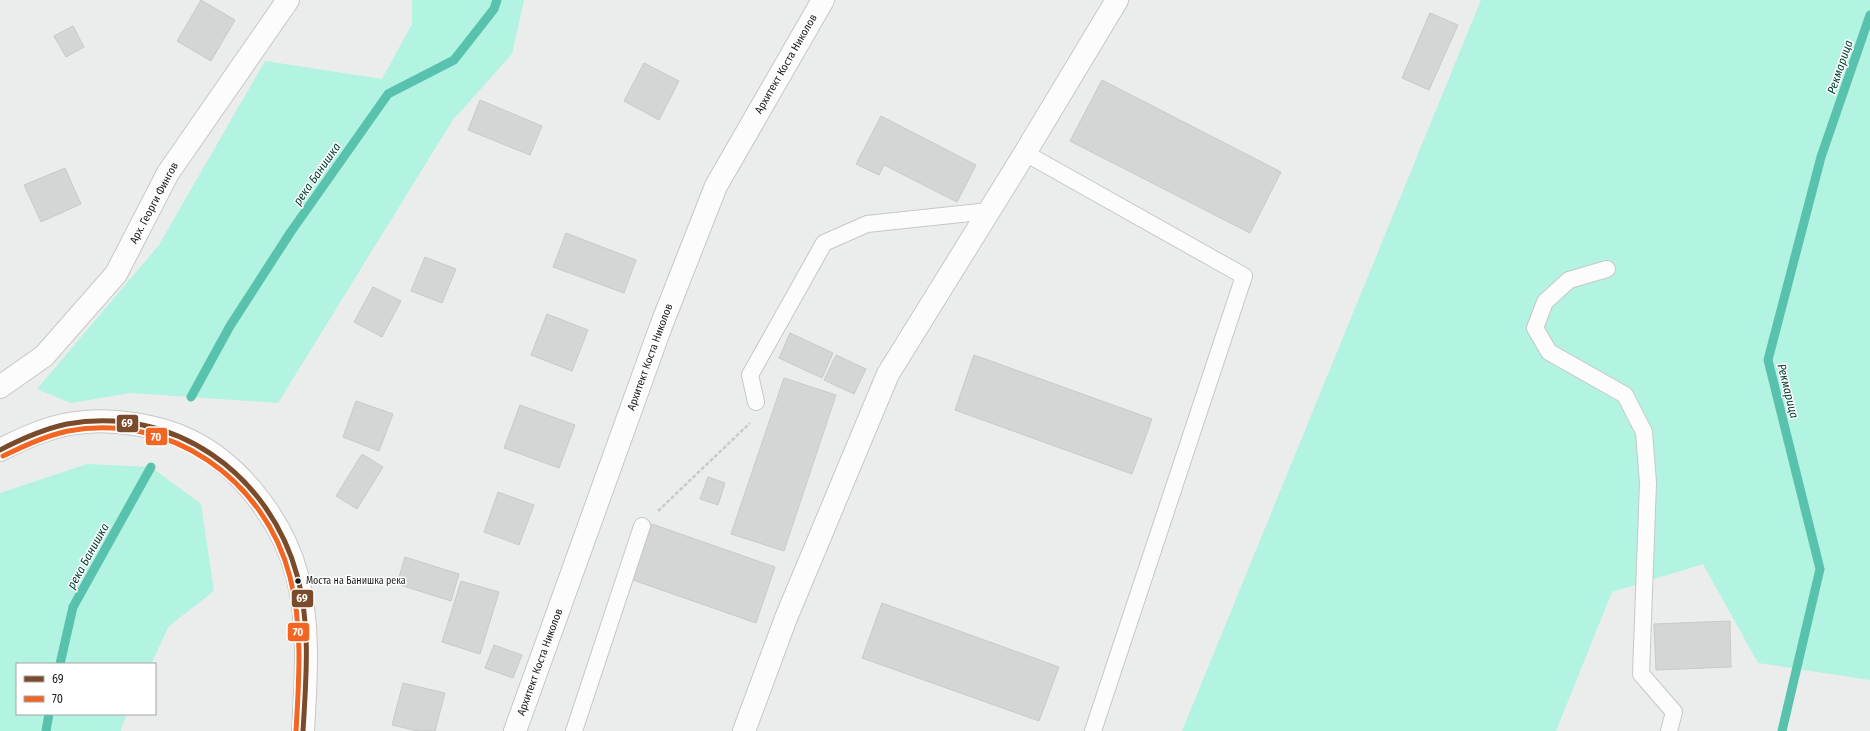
<svg xmlns="http://www.w3.org/2000/svg" width="1870" height="731" font-family="'Fira Sans Condensed',sans-serif">
<style>
.green{fill:#b2f3e1}
.lines{fill:none;stroke-linecap:round;stroke-linejoin:round}
.stream{stroke:#58c2ac;stroke-width:9}
.building{fill:#d4d6d5;stroke:#c8cac9}
.service-casing{stroke:#c6c8c7;stroke-width:18}
.minor-casing{stroke:#c6c8c7;stroke-width:24}
.tertiary-casing{stroke:#c6c8c7;stroke-width:24}
.path{stroke:#c9caca;stroke-width:2.5;stroke-dasharray:4 2;stroke-linecap:butt}
.service{stroke:#fcfcfc;stroke-width:16}
.minor{stroke:#fcfcfc;stroke-width:22}
.tertiary{stroke:#fcfcfc;stroke-width:22}
.bus-1-casing{stroke:#fff;stroke-width:8}
.bus-2-casing{stroke:#fff;stroke-width:8}
.bus-1{stroke:#7a4b2a;stroke-width:5}
.bus-2{stroke:#f26522;stroke-width:5}
.bus-dot{fill:#1b1d1c;stroke:#fff;stroke-width:1.5}
.labels{text-anchor:middle;dominant-baseline:central;stroke-width:3;stroke-linejoin:round;paint-order:stroke}
.bus-label{font-size:10px;fill:#1b1d1c;stroke:#fff;text-anchor:start}
.street-label{font-size:11px;fill:#1b1d1c;stroke:#fff}
.water-label{font-size:12px;font-style:italic;fill:#054134;stroke:#fff}
.line-badge{stroke:#fff;stroke-width:1.5}
.badge-label{font-size:11px;text-anchor:middle;font-weight:bold;fill:#fff}
</style>
<rect width="100%" height="100%" fill="#eaedec"/>
<path class="green" d="M 412,0 L 524,0 L 512,54 L 452,121 L 278,403 L 131,393 L 71,403 L 37,389 L 159,245 L 265,61 L 382,79 L 412,24 Z
M 1481,0 L 1870,0 L 1870,680 L 1758,663 L 1703,564 L 1612,592 L 1556,731 L 1182,731 Z
M 87,464 L 151,467 L 201,504 L 214,591 L 169,626 L 151,664 L 17,664 L 17,714 L 127,714 L 122,726 L 121,731 L 0,731 L 0,493 Z"/>
<g class="lines">
<path class="stream" d="M 191,397 L 230,326 L 290,233 L 388,94 L 454,60 L 494,9 L 497,0
M 60,664 L 73,607 L 151,467
M 46,731 L 49,714
M 1782,731 L 1820,569 L 1768,360 L 1821,157 L 1870,15"/>
</g>
<path class="building" d="M 201,0 L 235,20 L 211,61 L 177,41 Z
M 1430,13 L 1458,25 L 1429,90 L 1402,78 Z
M 73,26 L 84,47 L 66,57 L 54,36 Z
M 644,63 L 679,81 L 659,120 L 624,101 Z
M 1102,80 L 1281,172 L 1250,233 L 1070,141 Z
M 480,100 L 542,126 L 530,155 L 468,130 Z
M 881,116 L 976,165 L 957,202 L 884,165 L 879,175 L 856,164 Z
M 65,168 L 81,204 L 41,222 L 24,185 Z
M 566,233 L 636,260 L 624,293 L 553,267 Z
M 425,257 L 456,269 L 442,303 L 411,291 Z
M 373,287 L 401,301 L 382,337 L 354,322 Z
M 547,314 L 588,330 L 572,371 L 531,355 Z
M 790,333 L 833,353 L 822,378 L 779,358 Z
M 836,355 L 866,369 L 854,394 L 824,380 Z
M 974,355 L 1152,419 L 1132,474 L 955,410 Z
M 784,378 L 836,395 L 784,551 L 731,534 Z
M 356,401 L 393,414 L 379,451 L 343,437 Z
M 520,405 L 575,425 L 559,468 L 504,448 Z
M 362,454 L 383,467 L 357,509 L 336,496 Z
M 708,477 L 725,483 L 718,505 L 700,499 Z
M 498,492 L 534,505 L 519,545 L 484,532 Z
M 652,524 L 775,567 L 756,623 L 633,580 Z
M 405,557 L 459,574 L 451,601 L 397,584 Z
M 461,581 L 499,592 L 480,654 L 442,642 Z
M 882,603 L 1059,667 L 1039,721 L 862,658 Z
M 1730,621 L 1731,667 L 1656,670 L 1654,624 Z
M 494,645 L 522,655 L 513,678 L 485,668 Z
M 403,683 L 445,693 L 435,731 L 418,731 L 392,725 Z"/>
<g class="lines">
<defs>
<path id="service" d="M 1025,153 L 1244,276 L 1093,731
M 1607,269 L 1569,280 L 1545,302 L 1535,328 L 1549,352 L 1625,395 L 1644,432 L 1648,483 L 1641,674 L 1674,712 L 1669,731
M 756,402 L 750,375 L 824,243 L 867,224 L 989,211
M 574,731 L 642,526"/>
<path id="minor" d="M 0,387 L 44,356 L 116,274 L 168,173 L 288,0
M 515,731 L 661,326 L 716,186 L 823,0
M 744,731 L 786,618 L 888,374 L 1025,153 L 1117,0"/>
<path id="tertiary" d="M 0,450 C 24,438 50,426 76,423 C 112,418 159,425 191,441 C 241,466 283,522 297,575 C 310,626 306,679 303,731"/>
</defs>
<use href="#service" class="service-casing"/>
<use href="#minor" class="minor-casing"/>
<use href="#tertiary" class="tertiary-casing"/>
<path class="path" d="M 658,511 L 750,423"/>
<use href="#service" class="service"/>
<use href="#minor" class="minor"/>
<use href="#tertiary" class="tertiary"/>
<defs>
<path id="bus-1" d="M 0,450 C 21,439 44,429 67,424 C 173,405 269,473 297,575 C 311,625 306,680 303,731"/>
<path id="bus-2" d="M 3,456 C 24,446 45,436 68,431 C 169,412 265,479 290,577 C 303,627 299,680 296,731"/>
</defs>
<use href="#bus-1" class="bus-1-casing"/>
<use href="#bus-2" class="bus-2-casing"/>
<use href="#bus-1" class="bus-1"/>
<use href="#bus-2" class="bus-2"/>
</g>
<circle class="bus-dot" cx="298" cy="581" r="3.5"/>
<g class="labels">
<g class="bus-label">
<text x="306" y="581">Моста на Банишка река</text>
</g>
<g class="street-label">
<text transform="translate(786 64) rotate(-60)">Архитект Коста Николов</text>
<text transform="translate(154 203) rotate(-62)">Арх. Георги Фингов</text>
<text transform="translate(650 357) rotate(-70)">Архитект Коста Николов</text>
<text transform="translate(540 662) rotate(-70)">Архитект Коста Николов</text>
</g>
<g class="water-label">
<text transform="translate(1840 67) rotate(-71)">Рекмарица</text>
<text transform="translate(317 174) rotate(-55)">река Банишка</text>
<text transform="translate(1788 391) rotate(76)">Рекмарица</text>
<text transform="translate(88 556) rotate(-61)">река Банишка</text>
</g>
</g>
<g class="line-badge">
<rect x="116" y="414" width="23" height="19" rx="4" fill="#7a4b2a"/>
<rect x="145" y="427" width="23" height="19" rx="4" fill="#f26522"/>
<rect x="291" y="589" width="23" height="19" rx="4" fill="#7a4b2a"/>
<rect x="287" y="622" width="23" height="20" rx="4" fill="#f26522"/>
</g>
<g class="badge-label">
<text x="127" y="427">69</text>
<text x="156" y="441">70</text>
<text x="302" y="602">69</text>
<text x="298" y="636">70</text>
</g>
<rect x="16" y="663" width="140" height="52" fill="#ffffff" stroke="#a4a5a4"/>
<rect x="24" y="676" width="20" height="6" fill="#7a4b2a" stroke="#a4a5a4"/>
<text x="52" y="683" font-size="12" fill="#1b1d1c">69</text>
<rect x="24" y="696" width="20" height="6" fill="#f26522" stroke="#a4a5a4"/>
<text x="52" y="703" font-size="12" fill="#1b1d1c">70</text>
</svg>
